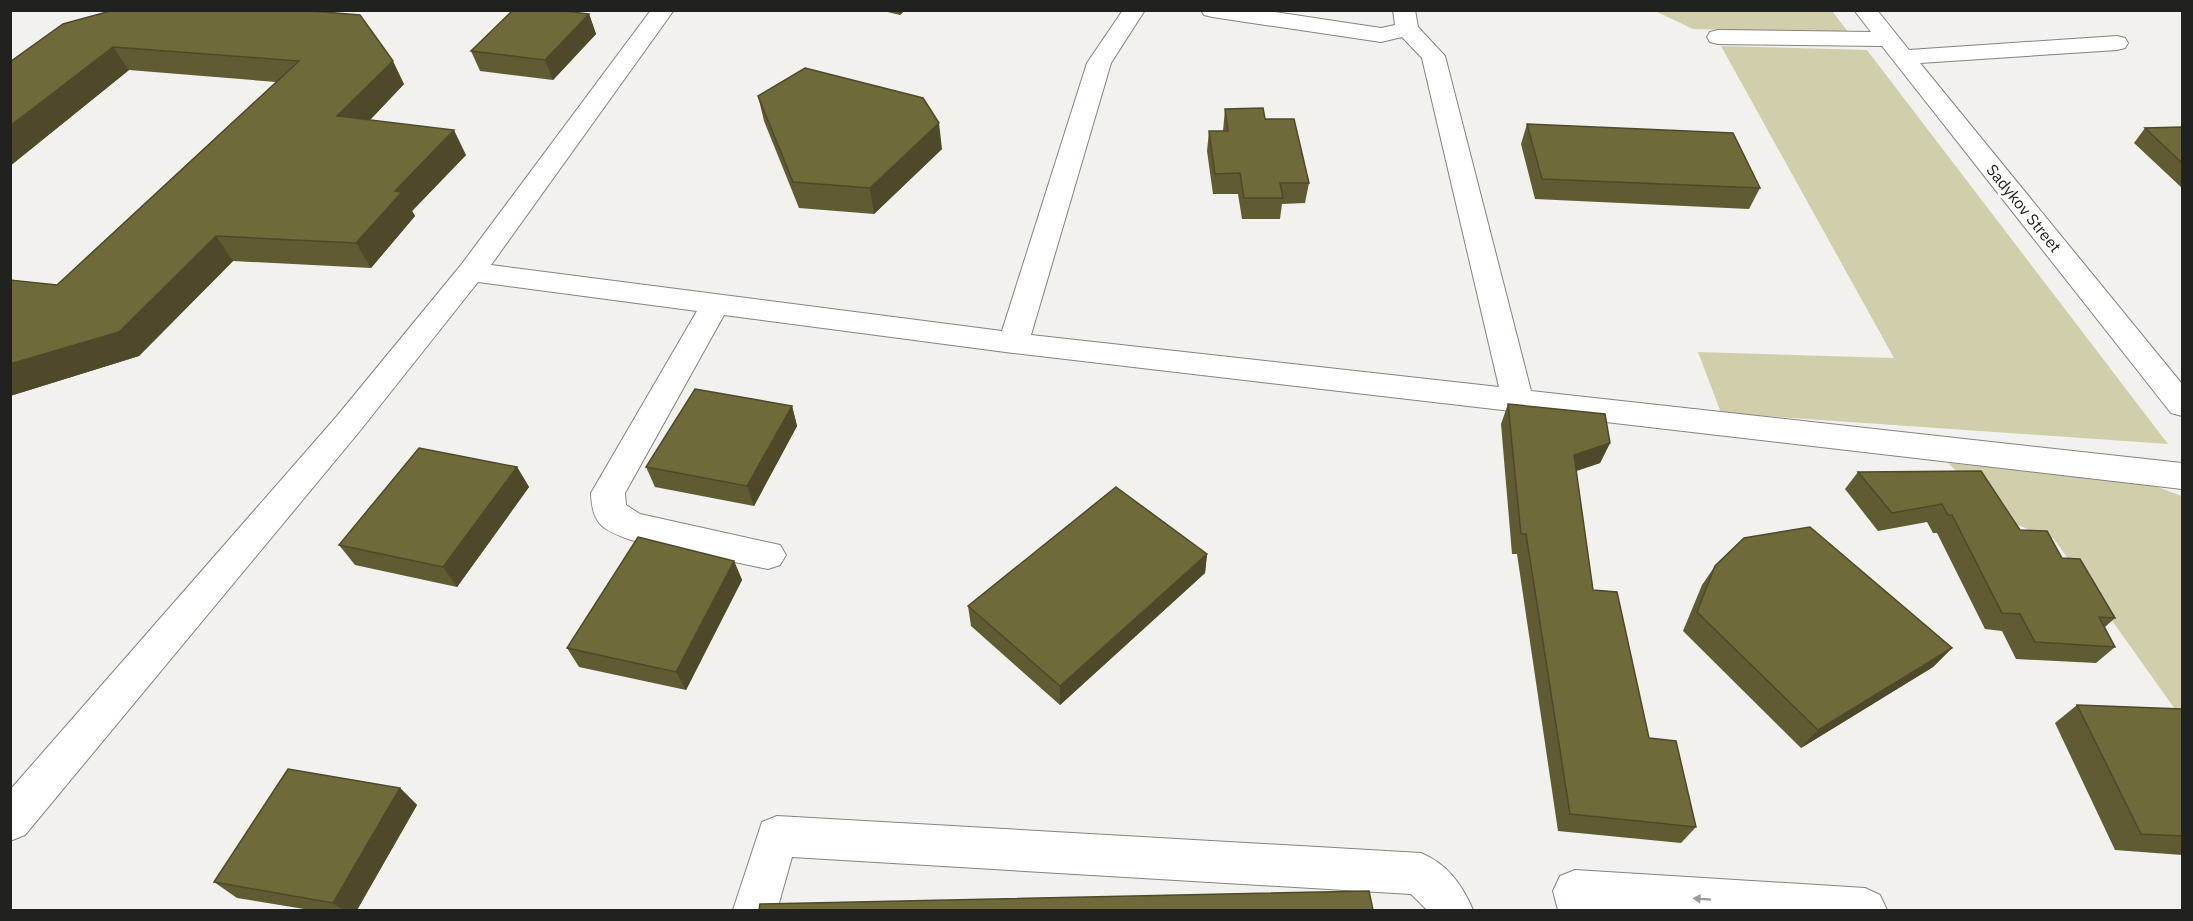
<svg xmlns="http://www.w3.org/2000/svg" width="2193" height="921" font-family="'IBM Plex Sans',sans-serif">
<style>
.green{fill:#d1cfab}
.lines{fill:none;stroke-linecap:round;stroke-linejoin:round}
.minor-casing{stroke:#838380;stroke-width:2}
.minor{fill:#fff;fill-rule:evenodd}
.wall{fill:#5f5b32}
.shaded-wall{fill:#4e4a29}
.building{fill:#6f6a3a;stroke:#4e4a29;stroke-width:1.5}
.oneway{fill:#9b9b9b}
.labels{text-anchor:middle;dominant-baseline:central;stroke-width:6;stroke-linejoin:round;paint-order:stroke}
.street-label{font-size:16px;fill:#212120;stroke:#fffffc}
</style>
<rect width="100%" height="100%" fill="#f2f1ee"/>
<path class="green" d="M 1655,11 L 1832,11 L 1849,33 L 1693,29 Z
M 1721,46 L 1867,50 L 2168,444 L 1721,413 L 1698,352 L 1894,358 Z
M 1948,463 L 2144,482 L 2182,496 L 2182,719 L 2054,539 L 2007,521 Z"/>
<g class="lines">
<defs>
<path id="minor" d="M 651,10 L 674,10 L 491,265 L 1002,331 L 1087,63 L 1123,10 L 1145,10 L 1111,63 L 1031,335 L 1499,387 L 1422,58 L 1402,37 L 1381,42 L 1212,17 L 1204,15 L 1201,10 L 1261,10 L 1381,28 L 1395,25 L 1393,10 L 1415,10 L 1418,27 L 1445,56 L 1531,391 L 2182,463 L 2182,489 L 1013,353 L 724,315 L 625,493 L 626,505 L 640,514 L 780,545 L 786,555 L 780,565 L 768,569 L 631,540 C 602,530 592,524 591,493 L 697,311 L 478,282 L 359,432 L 25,835 L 10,841 L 10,790 L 337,416 L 461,265 Z
M 1854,10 L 1877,10 L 1909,50 L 2117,36 L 2125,38 L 2128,43 L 2125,48 L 2117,50 L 1920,63 L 2182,384 L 2182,416 L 2171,413 L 1882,46 L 1718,44 L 1710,42 L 1707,37 L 1710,32 L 1718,30 L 1871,32 Z
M 777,816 L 1421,853 C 1447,864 1462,884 1473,910 L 1427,910 L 1411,894 L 792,857 L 777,910 L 733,910 L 762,822 Z
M 1575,870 L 1865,888 L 1880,895 L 1887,910 L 1558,910 L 1553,891 L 1560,876 Z"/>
</defs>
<use href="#minor" class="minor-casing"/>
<use href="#minor" class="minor"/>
</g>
<path class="wall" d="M 114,10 L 404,84 L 370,120 L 466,155 L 412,211 L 415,216 L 371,268 L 233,261 L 139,356 L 10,396 L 10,280 L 57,285 L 276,82 L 129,70 L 10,166 Z
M 879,10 L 905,10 L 900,15 Z
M 589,14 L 596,34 L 553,80 L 480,71 L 471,51 Z
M 758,96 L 942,149 L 874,214 L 799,208 L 764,121 Z
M 1225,109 L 1265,119 L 1309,183 L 1305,203 L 1282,204 L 1280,219 L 1242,219 L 1238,194 L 1213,194 L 1207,151 L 1209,131 L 1223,131 Z
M 1527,124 L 1760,188 L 1749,209 L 1535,199 L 1521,144 Z
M 2182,127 L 2182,188 L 2134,143 L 2145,128 Z
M 1508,404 L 1610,443 L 1600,463 L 1576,471 L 1593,590 L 1649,738 L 1696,827 L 1681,843 L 1558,831 L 1517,554 L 1512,554 L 1501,424 Z
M 792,406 L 797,426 L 754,506 L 655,487 L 646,467 Z
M 517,467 L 529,487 L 457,587 L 355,565 L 339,545 Z
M 1858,472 L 2020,530 L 2062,558 L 2115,618 L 2105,627 L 2115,647 L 2096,663 L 2016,659 L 2002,631 L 1985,629 L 1937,533 L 1933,533 L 1927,522 L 1878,531 L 1845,489 Z
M 1207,554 L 1205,573 L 1060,705 L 971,626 L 968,606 Z
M 734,561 L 742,580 L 686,690 L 579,667 L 567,648 Z
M 1715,566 L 1952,648 L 1933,667 L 1801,748 L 1683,631 L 1702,585 Z
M 2077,705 L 2182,709 L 2182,855 L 2115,850 L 2055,723 Z
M 400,788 L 417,805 L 357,910 L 310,910 L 237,898 L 214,882 Z"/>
<path class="shaded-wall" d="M 899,10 L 905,10 L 900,15 Z
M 589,14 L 596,34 L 553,80 L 545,60 Z
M 113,47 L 129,70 L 10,166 L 10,126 Z
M 393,61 L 404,84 L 351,140 L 337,116 Z
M 939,123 L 942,149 L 874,214 L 870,188 Z
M 454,130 L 466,155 L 412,211 L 415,216 L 371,268 L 356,243 L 395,191 Z
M 216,236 L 233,261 L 139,356 L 10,396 L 10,364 Z
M 792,406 L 797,426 L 754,506 L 747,486 Z
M 1610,443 L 1600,463 L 1564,475 L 1574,455 Z
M 517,467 L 529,487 L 457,587 L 443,567 Z
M 1207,554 L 1205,573 L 1060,705 L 1060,686 Z
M 734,561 L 742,580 L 686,690 L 676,672 Z
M 1952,648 L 1933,667 L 1801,748 L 1818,730 Z
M 400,788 L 417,805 L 357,910 L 343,910 L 333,903 Z"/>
<path class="building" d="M 114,10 L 300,10 L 360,15 L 393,61 L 337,116 L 454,130 L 395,191 L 402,192 L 356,243 L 216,236 L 119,332 L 10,364 L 10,280 L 57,285 L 299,61 L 113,47 L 10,126 L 10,62 L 63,24 Z
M 513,10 L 556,10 L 589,14 L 545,60 L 471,51 Z
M 805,68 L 923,98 L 939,123 L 870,188 L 793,182 L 758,96 Z
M 1263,108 L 1265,119 L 1294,119 L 1309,183 L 1280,183 L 1283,198 L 1244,198 L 1240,173 L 1215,174 L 1209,131 L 1228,131 L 1225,109 Z
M 1527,124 L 1733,133 L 1760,188 L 1542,179 Z
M 2182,127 L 2182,163 L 2145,128 Z
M 695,389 L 792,406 L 747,486 L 646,467 Z
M 1508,404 L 1605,414 L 1610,443 L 1574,455 L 1593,590 L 1617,592 L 1649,738 L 1676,741 L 1696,827 L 1570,814 L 1526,534 L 1521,534 Z
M 419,448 L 517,467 L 443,567 L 339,545 Z
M 1981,471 L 2020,530 L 2047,531 L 2062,558 L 2080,559 L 2115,618 L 2099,617 L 2115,647 L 2035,642 L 2020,614 L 2002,613 L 1952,515 L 1948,515 L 1942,504 L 1892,513 L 1858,472 Z
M 1116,487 L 1207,554 L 1060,686 L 968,606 Z
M 1810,527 L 1952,648 L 1818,730 L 1697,612 L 1715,566 L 1744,538 Z
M 638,537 L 734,561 L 676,672 L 567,648 Z
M 2077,705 L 2182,709 L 2182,836 L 2141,834 Z
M 288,769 L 400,788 L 333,903 L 214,882 Z
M 1369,891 L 1373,910 L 759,910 L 760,904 Z"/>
<defs><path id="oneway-solid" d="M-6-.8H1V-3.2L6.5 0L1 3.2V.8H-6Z" transform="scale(1.5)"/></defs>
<use class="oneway" href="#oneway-solid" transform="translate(1702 899) rotate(-176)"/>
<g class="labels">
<g class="street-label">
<text transform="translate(2024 208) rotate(51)">Sadykov Street</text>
</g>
</g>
<rect width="2193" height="921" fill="none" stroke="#212120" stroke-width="24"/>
</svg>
